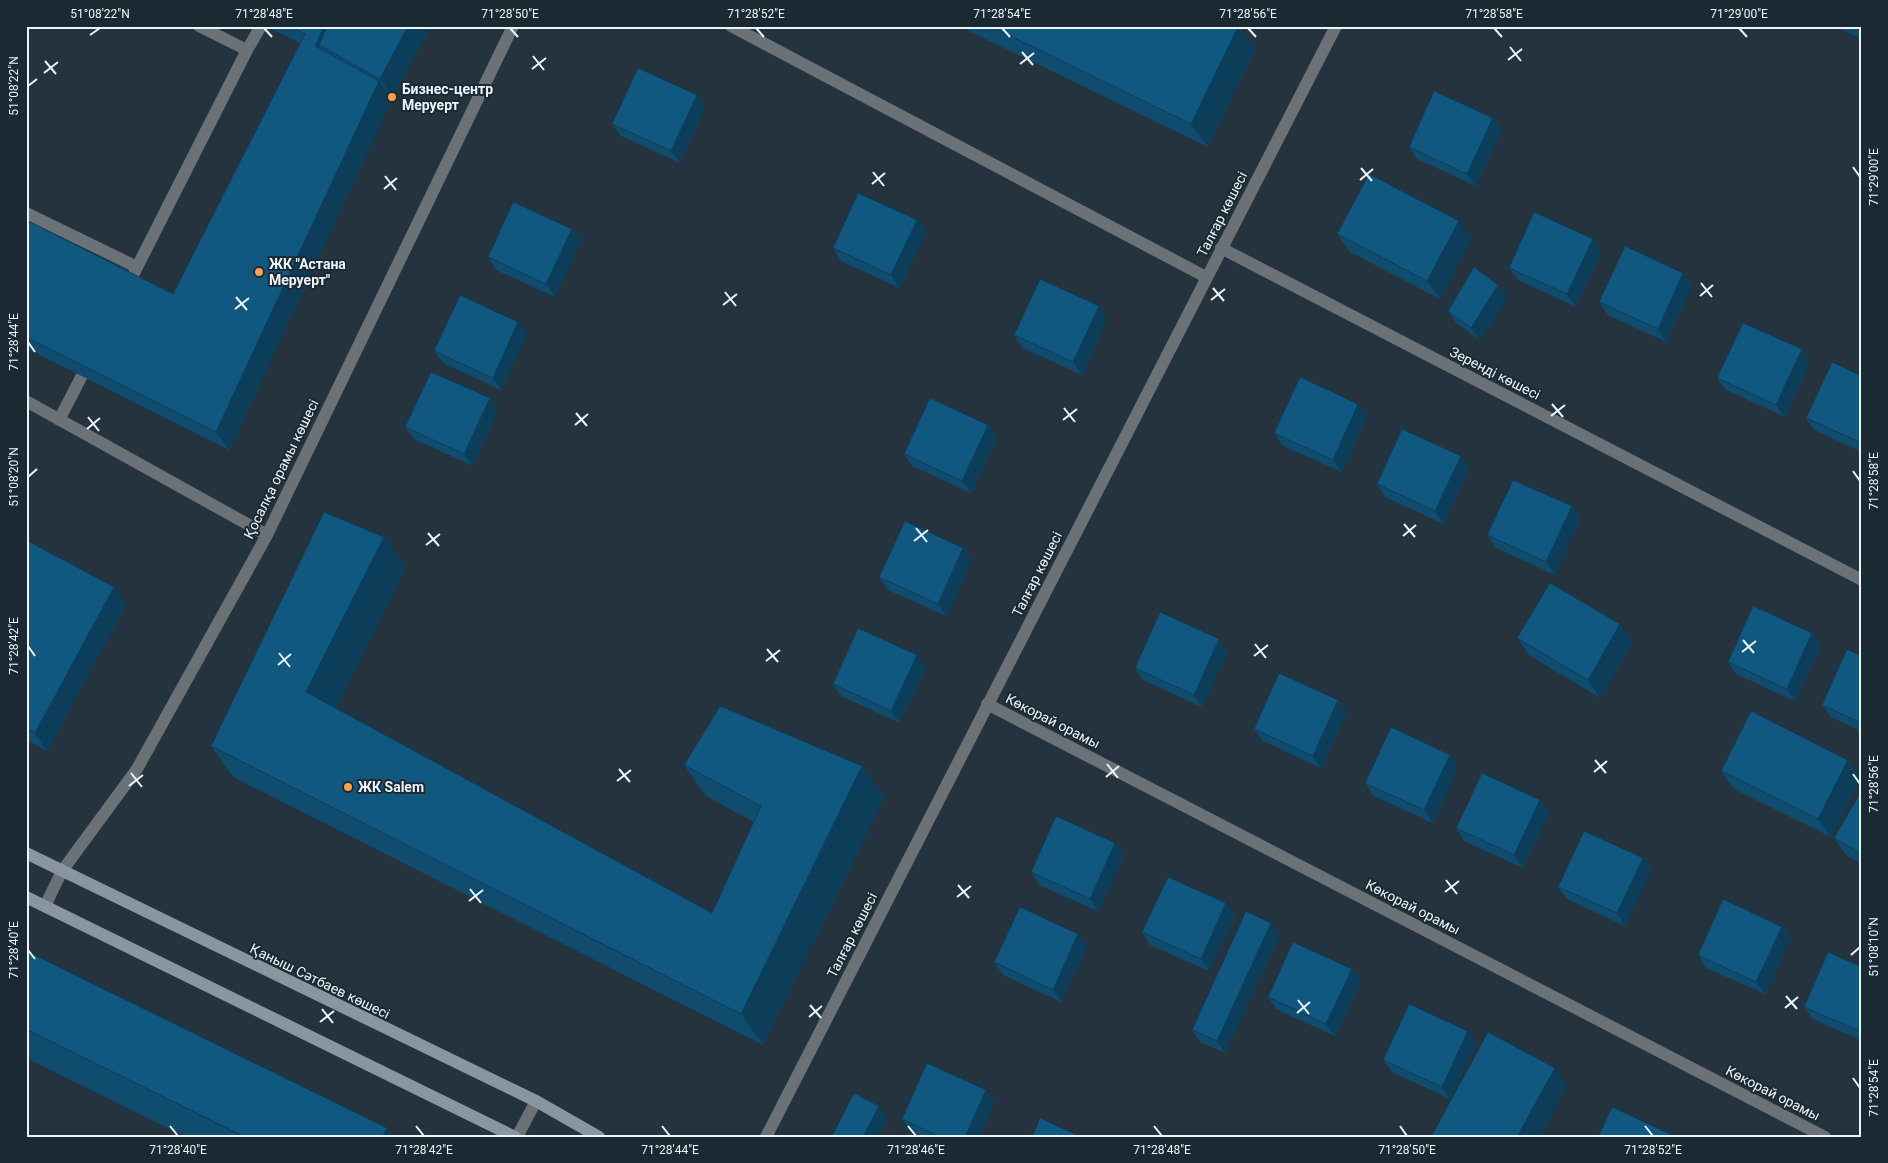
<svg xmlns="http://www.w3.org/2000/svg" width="1888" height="1163" font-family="Roboto,sans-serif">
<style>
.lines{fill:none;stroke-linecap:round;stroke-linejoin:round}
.street{stroke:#6b7277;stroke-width:12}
.secondary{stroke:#8a969f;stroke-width:12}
.wall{fill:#0f4c6e}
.shaded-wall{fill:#0c3e5a}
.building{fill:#115880;stroke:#0c3e5a}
.ticks{fill:none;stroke:#ecf5fc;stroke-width:2}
.poi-dot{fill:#fa9f4e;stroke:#1b2933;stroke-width:2}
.labels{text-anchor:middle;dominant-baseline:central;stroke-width:4;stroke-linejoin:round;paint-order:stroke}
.poi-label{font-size:14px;font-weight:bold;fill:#ecf5fc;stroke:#1b2933;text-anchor:start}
.street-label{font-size:14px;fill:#ecf5fc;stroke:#1b2933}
.neatline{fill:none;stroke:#ecf5fc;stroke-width:2}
.ticks-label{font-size:12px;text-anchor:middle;fill:#ecf5fc}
</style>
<rect width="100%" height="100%" fill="#25333e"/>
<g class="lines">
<path class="street" d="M 199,26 L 247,50
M 731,26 L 1206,277
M 26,213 L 137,267
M 1221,248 L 1862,580
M 126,289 L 247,50 L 261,26
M 26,401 L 267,535
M 59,420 L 89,362
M 987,704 L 1825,1137
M 45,906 L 62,871 L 137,769 L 267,535 L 513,26
M 517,1137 L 536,1101
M 766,1137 L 1336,26"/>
<path class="secondary" d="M 26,853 L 536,1101 L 599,1137
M 26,897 L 515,1137"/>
</g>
<path class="wall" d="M 266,26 L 427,26 L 429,30 L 392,97 L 388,95 L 392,99 L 229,450 L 26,348 L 26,220 L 173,294 L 300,43 Z
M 965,26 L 1238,26 L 1255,50 L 1208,147 L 969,31 Z
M 1834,26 L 1862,26 L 1862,39 Z
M 697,95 L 705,108 L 680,163 L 621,136 L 612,124 Z
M 1493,118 L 1502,130 L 1476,186 L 1417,159 L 1409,147 Z
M 917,220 L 926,232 L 900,288 L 841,261 L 833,248 Z
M 572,229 L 581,241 L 555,297 L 496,270 L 488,257 Z
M 1337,234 L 1471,239 L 1440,299 L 1350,252 Z
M 1602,251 L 1576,307 L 1518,280 L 1509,268 Z
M 1683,273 L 1692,286 L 1666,342 L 1608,315 L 1599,302 Z
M 1507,298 L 1480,340 L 1456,323 L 1448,311 Z
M 1107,319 L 1082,375 L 1023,348 L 1014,335 Z
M 518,322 L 527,334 L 501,390 L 443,363 L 434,351 Z
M 1802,349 L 1810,362 L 1785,417 L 1726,390 L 1717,378 Z
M 1862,376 L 1862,452 L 1814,430 L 1806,418 Z
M 490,398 L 498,410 L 473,466 L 414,439 L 405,427 Z
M 1358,404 L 1367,417 L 1342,472 L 1283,446 L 1274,433 Z
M 988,425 L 997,437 L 971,493 L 912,466 L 904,454 Z
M 1469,468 L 1444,524 L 1385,497 L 1377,484 Z
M 1572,506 L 1580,519 L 1555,575 L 1496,548 L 1487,535 Z
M 384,537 L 406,568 L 336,708 L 712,913 L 754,822 L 706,796 L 684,765 L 862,766 L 884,798 L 763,1045 L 233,777 L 211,746 Z
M 26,540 L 114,587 L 126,605 L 47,751 L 26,740 Z
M 963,548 L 972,561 L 946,616 L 888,590 L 879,577 Z
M 1812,633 L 1821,645 L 1795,701 L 1736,674 L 1728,662 Z
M 1517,638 L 1633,642 L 1600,698 L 1530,656 Z
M 1228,651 L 1202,707 L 1143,680 L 1135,668 Z
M 1862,656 L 1862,732 L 1831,717 L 1822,705 Z
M 926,667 L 900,723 L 841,696 L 833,684 Z
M 1347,712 L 1321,768 L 1263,741 L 1254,729 Z
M 1450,755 L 1458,767 L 1433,823 L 1374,796 L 1365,783 Z
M 1721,771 L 1860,778 L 1831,837 L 1734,789 Z
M 1862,790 L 1862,864 L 1847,856 L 1834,838 Z
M 1540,800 L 1549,812 L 1523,868 L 1464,841 L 1456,828 Z
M 1115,843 L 1124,856 L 1098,911 L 1039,885 L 1031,872 Z
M 1643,858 L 1651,870 L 1625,926 L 1567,899 L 1558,887 Z
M 1235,916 L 1209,971 L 1150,945 L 1142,932 Z
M 1271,923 L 1280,935 L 1225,1053 L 1200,1042 L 1192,1030 Z
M 1782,927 L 1791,939 L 1765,994 L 1706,968 L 1698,955 Z
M 1087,946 L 1061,1002 L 1003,975 L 994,962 Z
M 26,951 L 387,1128 L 393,1137 L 186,1137 L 26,1058 Z
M 1862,967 L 1862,1041 L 1813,1019 L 1804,1007 Z
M 1352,969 L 1361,981 L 1335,1036 L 1276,1009 L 1268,997 Z
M 1468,1031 L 1476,1044 L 1450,1099 L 1392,1072 L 1383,1060 Z
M 995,1102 L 979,1137 L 922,1137 L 910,1131 L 902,1119 Z"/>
<path class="shaded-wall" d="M 324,26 L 345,26 L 319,45 L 329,61 L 315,46 Z
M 408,26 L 427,26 L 429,30 L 392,97 L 380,79 Z
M 1858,26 L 1862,26 L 1862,35 L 1857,29 Z
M 1238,27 L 1255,50 L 1208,147 L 1191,124 Z
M 379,81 L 392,99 L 229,450 L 216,432 Z
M 697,95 L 705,108 L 680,163 L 671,151 Z
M 1493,118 L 1502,130 L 1476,186 L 1467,174 Z
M 917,220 L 926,232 L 900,288 L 891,275 Z
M 1459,221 L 1471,239 L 1440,299 L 1427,281 Z
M 572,229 L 581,241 L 555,297 L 546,284 Z
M 1593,239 L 1602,251 L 1576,307 L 1567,294 Z
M 1683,273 L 1692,286 L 1666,342 L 1658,329 Z
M 1498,285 L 1507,298 L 1480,340 L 1471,328 Z
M 1099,306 L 1107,319 L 1082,375 L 1073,362 Z
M 518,322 L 527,334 L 501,390 L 493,378 Z
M 1802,349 L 1810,362 L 1785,417 L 1776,405 Z
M 490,398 L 498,410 L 473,466 L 464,454 Z
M 1358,404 L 1367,417 L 1342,472 L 1333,460 Z
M 988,425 L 997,437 L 971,493 L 962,481 Z
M 1461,456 L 1469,468 L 1444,524 L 1435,511 Z
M 1572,506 L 1580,519 L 1555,575 L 1546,562 Z
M 384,537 L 406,568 L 328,723 L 306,692 Z
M 963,548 L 972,561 L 946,616 L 938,604 Z
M 114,587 L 126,605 L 47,751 L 35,733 Z
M 1620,624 L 1633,642 L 1600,698 L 1588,680 Z
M 1812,633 L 1821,645 L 1795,701 L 1787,689 Z
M 1219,639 L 1228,651 L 1202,707 L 1194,695 Z
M 917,655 L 926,667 L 900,723 L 891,711 Z
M 1338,700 L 1347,712 L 1321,768 L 1313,756 Z
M 1450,755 L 1458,767 L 1433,823 L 1424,810 Z
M 1848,760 L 1860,778 L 1831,837 L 1818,819 Z
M 862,766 L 884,798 L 763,1045 L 741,1014 Z
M 1540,800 L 1549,812 L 1523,868 L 1514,855 Z
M 1115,843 L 1124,856 L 1098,911 L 1090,899 Z
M 1643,858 L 1651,870 L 1625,926 L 1617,913 Z
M 1226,903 L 1235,916 L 1209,971 L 1201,959 Z
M 1271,923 L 1280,935 L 1225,1053 L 1217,1041 Z
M 1782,927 L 1791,939 L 1765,994 L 1756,982 Z
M 1078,934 L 1087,946 L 1061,1002 L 1053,990 Z
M 1352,969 L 1361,981 L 1335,1036 L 1326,1024 Z
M 1468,1031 L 1476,1044 L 1450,1099 L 1442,1087 Z
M 1555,1068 L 1567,1086 L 1540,1137 L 1517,1137 Z
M 986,1090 L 995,1102 L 979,1137 L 965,1137 Z
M 879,1106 L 888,1118 L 878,1137 L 863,1137 Z
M 387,1128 L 393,1137 L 382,1137 Z"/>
<path class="building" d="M 290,26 L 324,26 L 315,46 L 379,81 L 216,432 L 26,337 L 26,220 L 173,294 L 305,34 Z
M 327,26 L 408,26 L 380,79 L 319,45 Z
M 990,26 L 1238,26 L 1238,27 L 1191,124 Z
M 638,68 L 697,95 L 671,151 L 612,124 Z
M 1434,91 L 1493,118 L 1467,174 L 1409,147 Z
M 1369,174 L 1459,221 L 1427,281 L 1337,234 Z
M 858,193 L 917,220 L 891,275 L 833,248 Z
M 513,202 L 572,229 L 546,284 L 488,257 Z
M 1534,212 L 1593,239 L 1567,294 L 1509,268 Z
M 1625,246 L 1683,273 L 1658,329 L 1599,302 Z
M 1474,267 L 1498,285 L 1471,328 L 1448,311 Z
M 1040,279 L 1099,306 L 1073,362 L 1014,335 Z
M 460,295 L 518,322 L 493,378 L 434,351 Z
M 1743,323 L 1802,349 L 1776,405 L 1717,378 Z
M 1832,362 L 1862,376 L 1862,443 L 1806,418 Z
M 431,372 L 490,398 L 464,454 L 405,427 Z
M 1300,377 L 1358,404 L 1333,460 L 1274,433 Z
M 930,398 L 988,425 L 962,481 L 904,454 Z
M 1402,429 L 1461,456 L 1435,511 L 1377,484 Z
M 1513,480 L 1572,506 L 1546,562 L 1487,535 Z
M 324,512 L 384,537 L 306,692 L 712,913 L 761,806 L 684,765 L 720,706 L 862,766 L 741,1014 L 211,746 Z
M 905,521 L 963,548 L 938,604 L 879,577 Z
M 26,540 L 114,587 L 35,733 L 26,728 Z
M 1550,583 L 1620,624 L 1588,680 L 1517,638 Z
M 1753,606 L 1812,633 L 1787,689 L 1728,662 Z
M 1160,612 L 1219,639 L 1194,695 L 1135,668 Z
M 858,628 L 917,655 L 891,711 L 833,684 Z
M 1847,649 L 1862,656 L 1862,723 L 1822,705 Z
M 1279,673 L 1338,700 L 1313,756 L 1254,729 Z
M 1751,711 L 1848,760 L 1818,819 L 1721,771 Z
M 1391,727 L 1450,755 L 1424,810 L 1365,783 Z
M 1482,773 L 1540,800 L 1514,855 L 1456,828 Z
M 1862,790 L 1862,854 L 1834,838 Z
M 1056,816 L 1115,843 L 1090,899 L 1031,872 Z
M 1584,831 L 1643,858 L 1617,913 L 1558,887 Z
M 1168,877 L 1226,903 L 1201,959 L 1142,932 Z
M 1723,899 L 1782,927 L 1756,982 L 1698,955 Z
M 1020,907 L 1078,934 L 1053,990 L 994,962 Z
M 1246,911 L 1271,923 L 1217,1041 L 1192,1030 Z
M 1293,942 L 1352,969 L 1326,1024 L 1268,997 Z
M 26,951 L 387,1128 L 382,1137 L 245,1137 L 26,1029 Z
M 1828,952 L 1862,967 L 1862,1032 L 1804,1007 Z
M 1409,1004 L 1468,1031 L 1442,1087 L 1383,1060 Z
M 1488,1032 L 1555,1068 L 1517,1137 L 1431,1137 Z
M 927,1063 L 986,1090 L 965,1137 L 941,1137 L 902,1119 Z
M 854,1093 L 879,1106 L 863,1137 L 832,1136 Z
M 1612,1107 L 1670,1134 L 1669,1137 L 1598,1137 Z
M 1040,1118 L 1081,1137 L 1032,1137 Z"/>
<path class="ticks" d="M 264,28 L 272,37M 510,28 L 518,37M 756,28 L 764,37M 1002,28 L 1010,37M 1248,28 L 1256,37M 1494,28 L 1502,37M 1739,28 L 1747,37M 90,35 L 100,28M 1510,47 L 1521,61M 1022,52 L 1033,65M 533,56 L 544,70M 1508,60 L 1522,49M 45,61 L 56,74M 1020,64 L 1034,53M 532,69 L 546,58M 44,73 L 58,62M 28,86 L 37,79M 1853,167 L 1860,177M 1361,168 L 1372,181M 873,172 L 884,186M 385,176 L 396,190M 1360,180 L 1373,169M 872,184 L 885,173M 384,189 L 397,178M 1701,283 L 1712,297M 1213,288 L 1224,301M 725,292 L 736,306M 1700,296 L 1713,285M 236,297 L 247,310M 1211,300 L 1225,289M 723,305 L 737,294M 235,309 L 249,298M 28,342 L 35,352M 1552,404 L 1563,417M 1064,408 L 1075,422M 576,413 L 587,426M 1551,416 L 1565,405M 88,417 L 99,431M 1063,420 L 1077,409M 575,425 L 588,414M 87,429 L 100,418M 1853,471 L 1860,481M 28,477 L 37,469M 1404,524 L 1415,537M 916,528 L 927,542M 428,533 L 439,546M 1403,536 L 1416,525M 914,541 L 928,530M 426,545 L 440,534M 1743,640 L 1754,653M 1255,644 L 1266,658M 28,646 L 35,656M 767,649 L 778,662M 1742,652 L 1756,641M 279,653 L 290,667M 1254,656 L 1268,645M 766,661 L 780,650M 278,665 L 291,654M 1595,760 L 1606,773M 1107,764 L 1118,778M 619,769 L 630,782M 1594,772 L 1607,761M 131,773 L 142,787M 1853,774 L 1860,784M 1106,777 L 1119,766M 617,781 L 631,770M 129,786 L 143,775M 1446,880 L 1457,894M 958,885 L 969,898M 470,889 L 481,903M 1445,892 L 1459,881M 957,897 L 971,886M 469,901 L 483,890M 28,950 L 35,959M 1851,955 L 1860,947M 1786,996 L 1797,1009M 1298,1000 L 1309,1014M 810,1005 L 821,1018M 1785,1008 L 1798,997M 322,1009 L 333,1023M 1297,1013 L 1310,1002M 809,1017 L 822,1006M 320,1022 L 334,1011M 1853,1078 L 1860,1088M 170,1126 L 178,1136M 416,1126 L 424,1136M 662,1126 L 670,1136M 908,1126 L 916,1136M 1154,1126 L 1162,1136M 1400,1126 L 1407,1136M 1645,1126 L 1653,1136"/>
<g class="poi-dot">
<circle cx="392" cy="97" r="5"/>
<circle cx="259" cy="272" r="5"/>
<circle cx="348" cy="787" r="5"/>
</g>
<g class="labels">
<g class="poi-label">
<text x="402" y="89">Бизнес-центр<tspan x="402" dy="16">Меруерт</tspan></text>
<text x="269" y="264">ЖК "Астана<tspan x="269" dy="16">Меруерт"</tspan></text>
<text x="358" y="787">ЖК Salem</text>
</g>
<g class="street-label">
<text transform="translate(1222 214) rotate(-63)">Талғар көшесі</text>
<text transform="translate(1495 373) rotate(27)">Зеренді көшесі</text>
<text transform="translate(281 469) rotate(-64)">Қосалқа орамы көшесі</text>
<text transform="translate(1037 574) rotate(-63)">Талғар көшесі</text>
<text transform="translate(1053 721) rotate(27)">Көкорай орамы</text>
<text transform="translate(1413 907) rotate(27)">Көкорай орамы</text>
<text transform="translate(852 935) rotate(-63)">Талғар көшесі</text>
<text transform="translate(320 981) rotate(26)">Қаныш Сәтбаев көшесі</text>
<text transform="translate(1773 1093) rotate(27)">Көкорай орамы</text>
</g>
</g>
<rect width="1888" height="1163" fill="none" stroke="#1b2933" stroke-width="55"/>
<rect x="28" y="28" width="1832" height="1108" class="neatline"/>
<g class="ticks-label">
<text x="100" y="18">51°08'22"N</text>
<text x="264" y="18">71°28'48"E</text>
<text x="510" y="18">71°28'50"E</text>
<text x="756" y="18">71°28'52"E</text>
<text x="1002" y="18">71°28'54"E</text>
<text x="1248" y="18">71°28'56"E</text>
<text x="1494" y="18">71°28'58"E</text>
<text x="1739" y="18">71°29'00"E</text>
<text transform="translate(14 86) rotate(-90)" y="4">51°08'22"N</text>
<text transform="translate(1874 177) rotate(-90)" y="4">71°29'00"E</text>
<text transform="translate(14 342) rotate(-90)" y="4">71°28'44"E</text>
<text transform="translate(14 477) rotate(-90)" y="4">51°08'20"N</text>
<text transform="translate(1874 481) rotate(-90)" y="4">71°28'58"E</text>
<text transform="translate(14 646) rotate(-90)" y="4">71°28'42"E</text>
<text transform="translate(1874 784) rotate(-90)" y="4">71°28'56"E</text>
<text transform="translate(1874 947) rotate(-90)" y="4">51°08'10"N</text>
<text transform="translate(14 950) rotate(-90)" y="4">71°28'40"E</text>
<text transform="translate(1874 1088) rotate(-90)" y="4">71°28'54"E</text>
<text x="178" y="1154">71°28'40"E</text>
<text x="424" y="1154">71°28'42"E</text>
<text x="670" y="1154">71°28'44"E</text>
<text x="916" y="1154">71°28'46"E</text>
<text x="1162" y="1154">71°28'48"E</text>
<text x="1407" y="1154">71°28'50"E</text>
<text x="1653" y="1154">71°28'52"E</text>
</g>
</svg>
